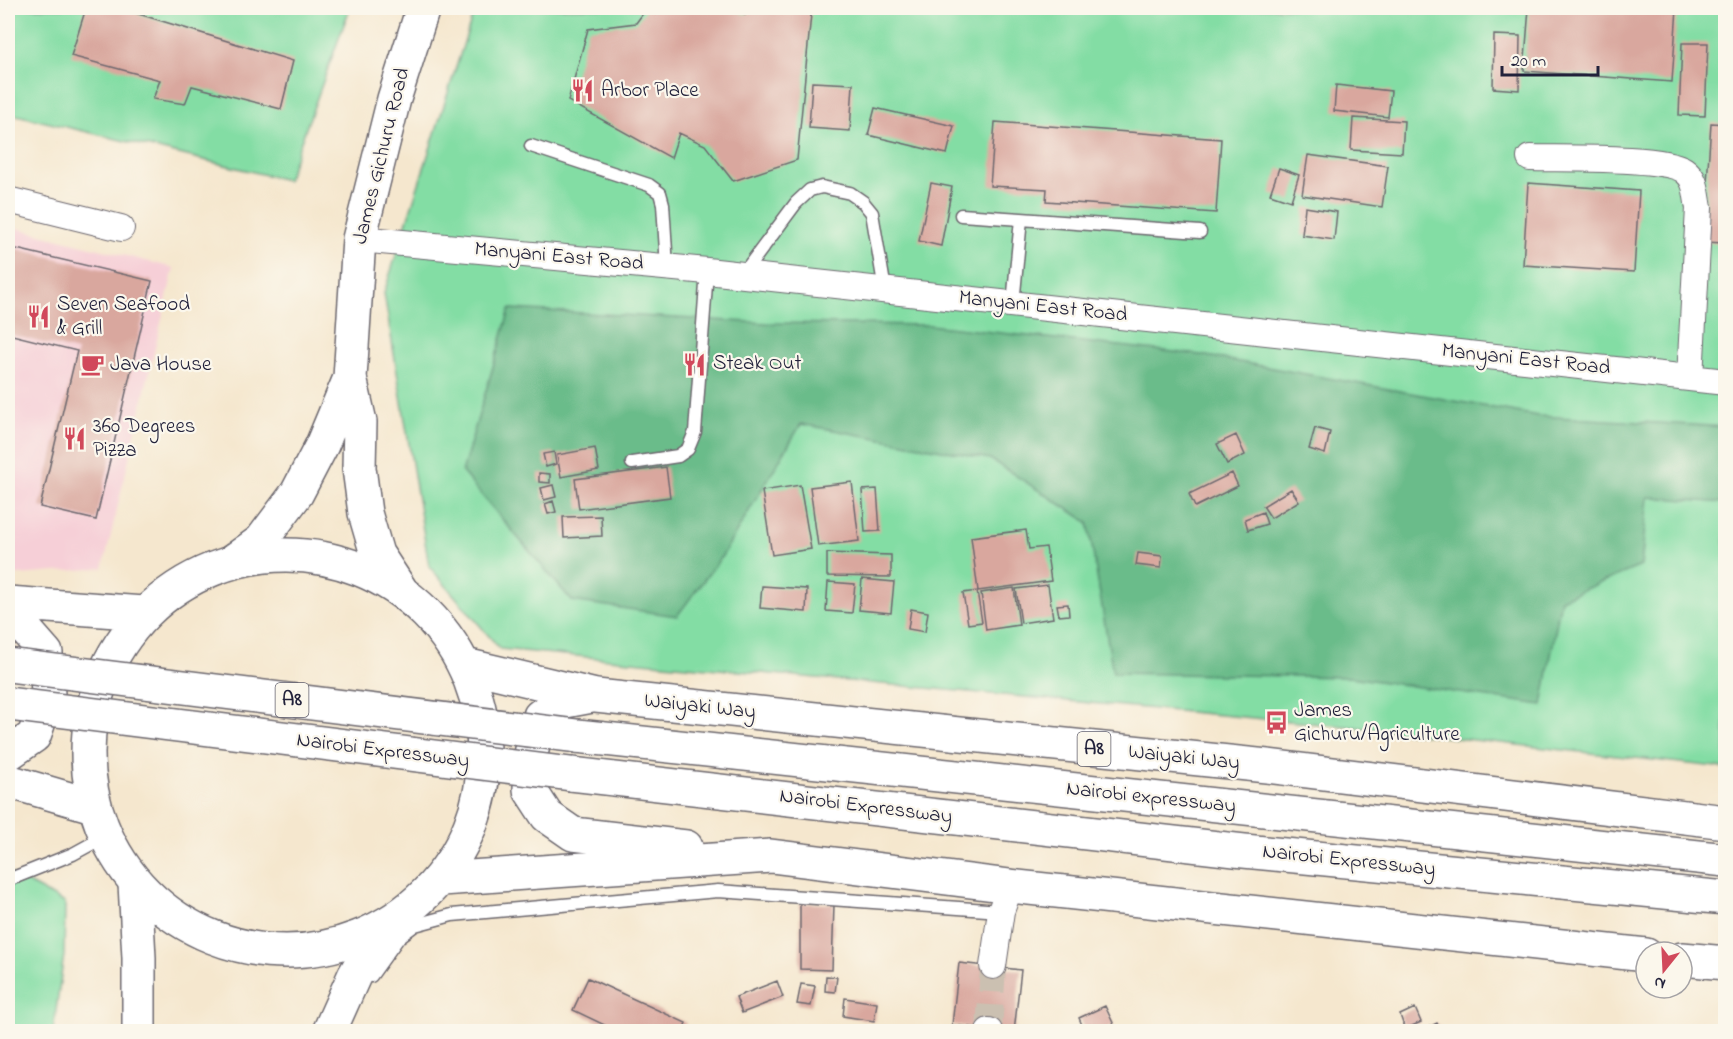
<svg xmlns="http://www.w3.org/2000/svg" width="1733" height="1039" font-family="'Indie Flower',sans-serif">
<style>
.built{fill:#f6cfd7}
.green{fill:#83dda4;stroke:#528070;stroke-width:1.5}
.forest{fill:#6abc8a;stroke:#466f62;stroke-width:1.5}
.building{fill:#d9a79e}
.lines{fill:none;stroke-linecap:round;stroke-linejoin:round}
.minor-tunnel{stroke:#cbc0b1;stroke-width:26;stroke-dasharray:26 13;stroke-linecap:butt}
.service-casing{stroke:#6c676e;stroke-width:15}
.minor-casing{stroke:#6c676e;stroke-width:28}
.secondary-casing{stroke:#6c676e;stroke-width:36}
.primary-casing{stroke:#6c676e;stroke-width:36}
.trunk-casing{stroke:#6c676e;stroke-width:36}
.service{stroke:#fff;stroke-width:12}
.minor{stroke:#fff;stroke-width:26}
.secondary{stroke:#fff;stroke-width:33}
.primary{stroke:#fff;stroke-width:33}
.trunk{stroke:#fff;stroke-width:33}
.trunk-bridge-casing{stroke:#6c676e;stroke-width:36;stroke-linecap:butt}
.trunk-bridge{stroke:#fff;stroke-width:33}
.labels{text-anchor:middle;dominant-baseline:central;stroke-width:4.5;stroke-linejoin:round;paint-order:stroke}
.shield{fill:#fbf7ec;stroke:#636270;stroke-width:1.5}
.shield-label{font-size:20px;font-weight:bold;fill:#22223b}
.poi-label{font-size:21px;fill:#22223b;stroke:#fbf7ec;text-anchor:start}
.street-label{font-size:21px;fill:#22223b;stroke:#fbf7ec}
</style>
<rect width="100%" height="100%" fill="#fbf7ec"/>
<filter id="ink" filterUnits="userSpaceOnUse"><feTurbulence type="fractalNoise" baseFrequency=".0167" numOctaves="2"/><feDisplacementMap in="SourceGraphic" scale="12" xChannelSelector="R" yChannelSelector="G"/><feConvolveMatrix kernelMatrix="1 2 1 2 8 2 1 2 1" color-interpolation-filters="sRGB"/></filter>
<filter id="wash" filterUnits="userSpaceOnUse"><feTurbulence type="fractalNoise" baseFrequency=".008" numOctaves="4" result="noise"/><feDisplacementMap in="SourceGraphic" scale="24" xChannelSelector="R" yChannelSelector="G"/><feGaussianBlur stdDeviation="1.35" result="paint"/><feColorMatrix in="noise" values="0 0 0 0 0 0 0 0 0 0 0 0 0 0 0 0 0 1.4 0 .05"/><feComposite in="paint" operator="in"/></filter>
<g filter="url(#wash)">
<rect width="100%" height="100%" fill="#f5e7ce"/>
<path class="built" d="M 8,226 L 174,268 L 103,568 L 8,576 Z"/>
<path class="green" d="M 8,8 L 350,8 L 287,180 L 8,113 Z
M 475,8 L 1725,8 L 1725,768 L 1375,729 L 500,649 L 429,566 L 384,293 Z
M 8,872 L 65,903 L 64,955 L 53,1031 L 8,1031 Z"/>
<path class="forest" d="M 510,309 L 767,323 L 929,325 L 1201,355 L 1538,416 L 1726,427 L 1725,503 L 1648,497 L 1641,566 L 1561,599 L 1542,705 L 1351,677 L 1113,673 L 1088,522 L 990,459 L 801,424 L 722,556 L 677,616 L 572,601 L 462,472 Z"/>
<g id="blocks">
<path class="building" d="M 86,8 L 119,8 L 293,61 L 281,109 L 192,86 L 185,104 L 153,99 L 160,80 L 71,56 Z
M 647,8 L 728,8 L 745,14 L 757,8 L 794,8 L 811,14 L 797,160 L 733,181 L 705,145 L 679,133 L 671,158 L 568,101 L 588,29 L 636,23 Z
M 1529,8 L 1677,8 L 1672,82 L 1524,71 Z
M 1494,35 L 1520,36 L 1519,90 L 1493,88 Z
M 1682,43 L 1708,43 L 1705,116 L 1679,115 Z
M 812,82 L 853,84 L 850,131 L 809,128 Z
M 1336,85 L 1391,91 L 1388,117 L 1334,111 Z
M 875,108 L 954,126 L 947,154 L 868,135 Z
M 1353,118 L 1404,121 L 1402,153 L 1351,150 Z
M 995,122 L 1221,139 L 1216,213 L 1046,201 L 1047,189 L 990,186 Z
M 1711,123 L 1726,124 L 1726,243 L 1703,242 Z
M 1308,155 L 1388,166 L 1382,207 L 1302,195 Z
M 1279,168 L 1299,175 L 1291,201 L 1270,194 Z
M 931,183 L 952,187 L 941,246 L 919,241 Z
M 1528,183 L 1639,191 L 1634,272 L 1523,265 Z
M 1305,207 L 1337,212 L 1334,240 L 1302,235 Z
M 8,247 L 152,281 L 96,520 L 40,507 L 77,351 L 8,334 Z
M 1315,428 L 1330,432 L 1325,454 L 1309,449 Z
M 1236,435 L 1245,455 L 1227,464 L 1217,444 Z
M 595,448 L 599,470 L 561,477 L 557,455 Z
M 554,452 L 556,464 L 546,467 L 543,454 Z
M 666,467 L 670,497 L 579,509 L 575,479 Z
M 539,473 L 550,474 L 550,483 L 539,482 Z
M 1232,473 L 1238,486 L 1195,507 L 1189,494 Z
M 852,482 L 859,541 L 818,546 L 810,487 Z
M 553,485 L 556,497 L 544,500 L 541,488 Z
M 800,485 L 811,549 L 772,555 L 762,491 Z
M 877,489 L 880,531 L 865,532 L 862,490 Z
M 1291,489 L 1299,501 L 1271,518 L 1263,506 Z
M 553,501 L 556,512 L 548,514 L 545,504 Z
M 1263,512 L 1267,524 L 1248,530 L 1245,519 Z
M 601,516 L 602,536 L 564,538 L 563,517 Z
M 1026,530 L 1029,549 L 1046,547 L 1051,581 L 978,591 L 971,537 Z
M 827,553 L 891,555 L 891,577 L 827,576 Z
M 1138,553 L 1162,556 L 1161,568 L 1136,565 Z
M 862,579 L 894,582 L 891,613 L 859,610 Z
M 828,582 L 855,584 L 852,613 L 826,611 Z
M 1048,585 L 1053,618 L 1021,623 L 1016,589 Z
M 762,586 L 807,589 L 806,612 L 760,608 Z
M 1014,588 L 1019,625 L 986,630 L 981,593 Z
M 977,591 L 982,622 L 968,624 L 963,593 Z
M 1068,604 L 1069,615 L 1059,616 L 1057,605 Z
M 911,609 L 928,612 L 925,632 L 908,629 Z
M 800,903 L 834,904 L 832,970 L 800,969 Z
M 959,963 L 1021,970 L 1014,1032 L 952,1025 Z
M 826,976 L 837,977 L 835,992 L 825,991 Z
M 588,978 L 686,1023 L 682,1032 L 619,1032 L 573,1010 Z
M 777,981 L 783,997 L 742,1013 L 736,997 Z
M 801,984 L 815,986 L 811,1006 L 797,1004 Z
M 845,998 L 877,1003 L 874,1021 L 843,1016 Z
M 1105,1006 L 1114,1025 L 1100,1032 L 1085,1032 L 1079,1018 Z
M 1415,1008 L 1421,1022 L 1405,1029 L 1400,1015 Z
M 1437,1023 L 1442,1032 L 1434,1032 L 1431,1026 Z"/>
</g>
</g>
<g filter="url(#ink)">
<use href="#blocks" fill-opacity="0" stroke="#6c676e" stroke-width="1.5"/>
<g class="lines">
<path class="minor-tunnel" d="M 989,1031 L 993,966"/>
<defs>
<path id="service" d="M 531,146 L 649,185 L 660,193 L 663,204 L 667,267
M 961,215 L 1021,219
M 743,274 L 796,203 L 810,190 L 822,187 L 850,193 L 863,202 L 872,213 L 885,290
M 1013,304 L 1021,219 L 1200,232
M 632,463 L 678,456 L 688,449 L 695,432 L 707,271
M 8,880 L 73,854 L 104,837
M 371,976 L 399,937 L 415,925 L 452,915 L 718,891 L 1001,911"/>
<path id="minor" d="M 1530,158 C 1560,159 1663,156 1684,170 C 1697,179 1696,194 1699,208 L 1690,378
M 8,200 L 121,228
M 359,239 L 707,271 L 1726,382
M 993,966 L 1001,911 L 1010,886
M 989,1032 L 989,1031"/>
<path id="secondary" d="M 233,561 L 261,541 L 297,493 L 322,445 L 350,378
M 400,589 L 377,554 L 365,513 L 359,468 L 360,422 L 350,378 L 359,239 L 394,99 L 423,8
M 135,883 L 139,958 L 139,1032
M 329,1032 L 354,976 L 381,929"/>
<path id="primary" d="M88 753a198 198 0 1 1 396 0a198 198 0 1 1-396 0Z
M 8,603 L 143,613
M 8,622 L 25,629 L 46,653 L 48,695 L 34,736 L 8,754
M 465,665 L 596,696 L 1267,766 L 1726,822
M 592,696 L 560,702 L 540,716 L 531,754 L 530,790 L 547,816 L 573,834 L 686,847
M 8,781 L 93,806
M 441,879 L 771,856 L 1010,886 L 1646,955
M 1682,959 L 1726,963"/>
<path id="trunk" d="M 577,736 L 1726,860
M 571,774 L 1244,851 L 1726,898"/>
</defs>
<use href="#service" class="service-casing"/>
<use href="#minor" class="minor-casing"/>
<use href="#secondary" class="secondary-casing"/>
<use href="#primary" class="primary-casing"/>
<use href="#trunk" class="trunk-casing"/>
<use href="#service" class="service"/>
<use href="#minor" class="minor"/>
<use href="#secondary" class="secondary"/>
<use href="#primary" class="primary"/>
<use href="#trunk" class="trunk"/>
<defs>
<path id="trunk-bridge" d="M 8,665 L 577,736
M 8,704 L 571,774"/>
</defs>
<use href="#trunk-bridge" class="trunk-bridge-casing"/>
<use href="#trunk-bridge" class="trunk-bridge"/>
</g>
</g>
<defs>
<symbol id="restaurant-bare" viewBox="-9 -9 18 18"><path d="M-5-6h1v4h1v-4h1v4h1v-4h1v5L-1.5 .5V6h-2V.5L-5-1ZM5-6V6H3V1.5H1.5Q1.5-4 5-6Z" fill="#d1495b" stroke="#fbf7ec" stroke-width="2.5" paint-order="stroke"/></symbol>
<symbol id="cafe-bare" viewBox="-9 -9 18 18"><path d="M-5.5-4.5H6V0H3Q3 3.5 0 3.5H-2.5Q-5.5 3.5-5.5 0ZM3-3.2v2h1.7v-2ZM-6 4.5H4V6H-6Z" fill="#d1495b" stroke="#fbf7ec" stroke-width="2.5" paint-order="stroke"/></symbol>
<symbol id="bus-bare" viewBox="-9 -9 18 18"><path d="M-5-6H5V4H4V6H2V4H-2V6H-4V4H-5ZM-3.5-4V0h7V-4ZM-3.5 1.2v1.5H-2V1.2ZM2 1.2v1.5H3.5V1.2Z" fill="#d1495b" stroke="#fbf7ec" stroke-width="2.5" paint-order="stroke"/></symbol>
</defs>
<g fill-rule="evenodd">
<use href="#restaurant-bare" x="566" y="74" width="33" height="33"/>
<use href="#restaurant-bare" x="22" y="300" width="33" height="33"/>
<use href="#restaurant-bare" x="678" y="348" width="33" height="33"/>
<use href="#cafe-bare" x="76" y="348" width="33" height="33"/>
<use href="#restaurant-bare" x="58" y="422" width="33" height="33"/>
<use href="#bus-bare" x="1260" y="706" width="33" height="33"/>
</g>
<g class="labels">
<g class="shield">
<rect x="275.5" y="683" width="33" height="34" rx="4.5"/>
<rect x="1077.5" y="732" width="33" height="34" rx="4.5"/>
</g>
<g class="shield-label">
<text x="292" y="700">A8</text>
<text x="1094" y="749">A8</text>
</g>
<g class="poi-label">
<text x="601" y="91">Arbor Place</text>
<text x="57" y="305">Seven Seafood<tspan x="57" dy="24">&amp; Grill</tspan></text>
<text x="713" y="364">Steak Out</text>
<text x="110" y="365">Java House</text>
<text x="93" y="427">360 Degrees<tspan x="93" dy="24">Pizza</tspan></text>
<text x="1294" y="711">James<tspan x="1294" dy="24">Gichuru/Agriculture</tspan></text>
</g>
<g class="street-label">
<text transform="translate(382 156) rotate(-76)">James Gichuru Road</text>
<text transform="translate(559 257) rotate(5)">Manyani East Road</text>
<text transform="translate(1043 307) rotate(6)">Manyani East Road</text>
<text transform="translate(1526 360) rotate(6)">Manyani East Road</text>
<text transform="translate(700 707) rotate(6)">Waiyaki Way</text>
<text transform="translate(383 751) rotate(7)">Nairobi Expressway</text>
<text transform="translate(1184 758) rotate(6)">Waiyaki Way</text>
<text transform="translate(1151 798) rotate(6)">Nairobi expressway</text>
<text transform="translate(866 807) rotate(7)">Nairobi Expressway</text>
<text transform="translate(1349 861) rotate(6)">Nairobi Expressway</text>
</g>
</g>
<rect width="1733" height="1039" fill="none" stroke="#fbf7ec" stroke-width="30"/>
<g transform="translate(1664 970) rotate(198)"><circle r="28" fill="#fbf7ec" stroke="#a4a2a5" stroke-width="1.5"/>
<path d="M0-4.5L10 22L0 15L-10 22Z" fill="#d1495b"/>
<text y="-9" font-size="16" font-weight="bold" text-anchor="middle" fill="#22223b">N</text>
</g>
<path d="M1502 66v9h96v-9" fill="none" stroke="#22223b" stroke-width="3"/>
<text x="1511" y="66" font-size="18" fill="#22223b" stroke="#fbf7ec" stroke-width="4.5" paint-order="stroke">20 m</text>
</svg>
